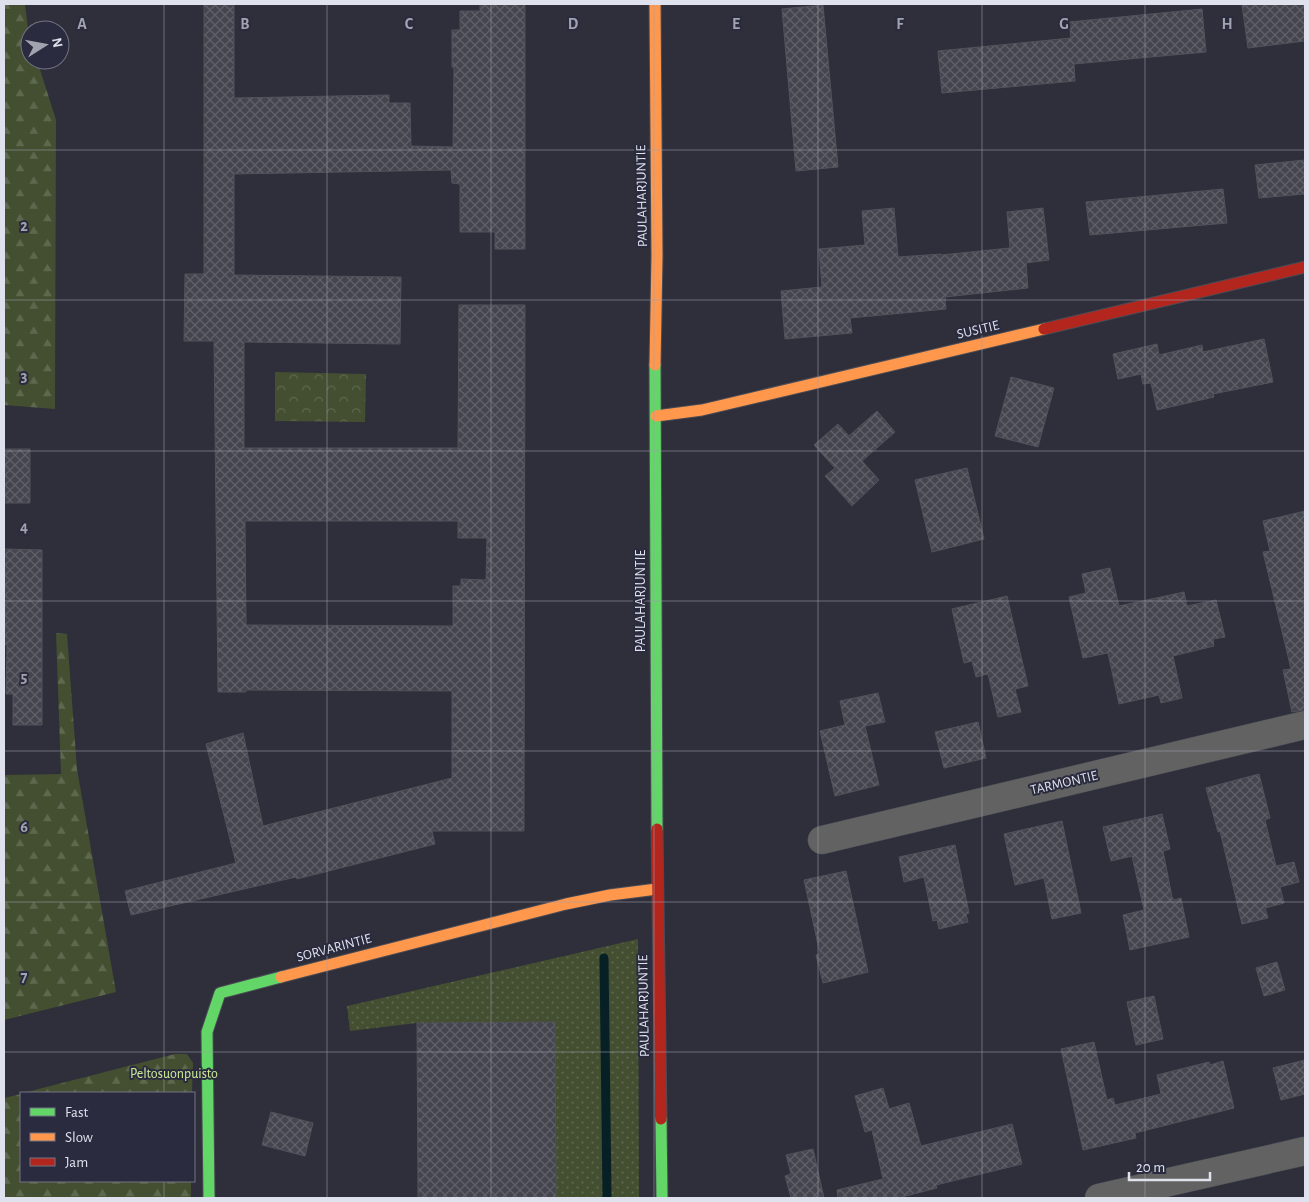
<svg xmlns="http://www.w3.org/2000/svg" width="1309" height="1202" font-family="'Alegreya Sans',sans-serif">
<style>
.grass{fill:url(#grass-dots)}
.forest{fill:url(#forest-firs)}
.park{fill:url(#park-crowns)}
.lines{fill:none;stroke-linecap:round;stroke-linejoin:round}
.stream{stroke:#072025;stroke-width:9}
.building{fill:url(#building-cross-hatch);stroke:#51525b;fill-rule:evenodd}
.street-casing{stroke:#4b4c56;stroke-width:29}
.fast-casing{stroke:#4b4c56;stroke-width:13}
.slow-casing{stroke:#4b4c56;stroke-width:13}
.jam-casing{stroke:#4b4c56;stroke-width:13}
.street{stroke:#616261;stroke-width:28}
.fast{stroke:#63d668;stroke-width:11}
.slow{stroke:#ff974d;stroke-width:11}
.jam{stroke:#b3261e;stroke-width:11}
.grid{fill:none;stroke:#a1a3ae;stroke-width:1;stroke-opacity:0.55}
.labels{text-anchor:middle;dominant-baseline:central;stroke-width:4;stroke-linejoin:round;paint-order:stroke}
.street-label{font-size:14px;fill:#dfe1ed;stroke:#2a2b3e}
.park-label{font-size:14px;fill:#ceec98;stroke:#2a2b3e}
.grid-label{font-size:16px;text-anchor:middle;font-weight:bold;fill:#a1a3ae;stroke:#2a2b3e;stroke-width:4;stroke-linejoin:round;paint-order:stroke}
</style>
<defs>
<pattern id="grass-dots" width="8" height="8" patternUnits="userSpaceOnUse" patternTransform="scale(1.25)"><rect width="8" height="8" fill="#434f30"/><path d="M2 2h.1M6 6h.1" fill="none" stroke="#5e684e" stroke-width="1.8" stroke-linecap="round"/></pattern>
<pattern id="forest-firs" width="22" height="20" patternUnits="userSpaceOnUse" patternTransform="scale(1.25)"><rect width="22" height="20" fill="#434f30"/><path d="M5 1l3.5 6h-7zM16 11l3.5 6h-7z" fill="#5e684e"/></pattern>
<pattern id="park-crowns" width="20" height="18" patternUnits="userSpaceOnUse" patternTransform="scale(1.25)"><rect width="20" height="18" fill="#434f30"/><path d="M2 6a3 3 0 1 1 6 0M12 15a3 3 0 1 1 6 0" fill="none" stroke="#5e684e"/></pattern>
<pattern id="building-cross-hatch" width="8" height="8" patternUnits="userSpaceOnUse" patternTransform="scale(1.25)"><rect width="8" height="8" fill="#44454e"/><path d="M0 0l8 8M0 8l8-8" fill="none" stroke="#5f6068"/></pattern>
</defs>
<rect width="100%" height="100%" fill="#2e2f3a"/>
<path class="grass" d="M 638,939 L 639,1198 L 556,1198 L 554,1022 L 417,1023 L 350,1031 L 347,1006 Z"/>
<path class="forest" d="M 4,4 L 25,4 C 27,23 30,41 30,60 L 37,60 L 56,120 L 55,409 L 4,405 Z
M 56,633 L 67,634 L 77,769 L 116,992 L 4,1020 L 4,775 L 61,774 Z
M 175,1054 L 187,1054 L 193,1063 L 192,1093 L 23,1093 Z
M 21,1094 L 21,1181 L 191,1181 L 191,1198 L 4,1198 L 4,1098 Z"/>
<path class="park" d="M 275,372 L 366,374 L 365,422 L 275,421 Z"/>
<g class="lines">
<path class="stream" d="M 604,958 L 607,1198"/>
</g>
<path class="building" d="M 204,4 L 234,4 L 234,98 L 389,95 L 389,103 L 410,103 L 411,146 L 453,147 L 454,67 L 452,67 L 452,30 L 460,30 L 460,11 L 480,11 L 480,4 L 525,4 L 525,249 L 495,249 L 495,232 L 460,232 L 460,184 L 452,183 L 451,170 L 234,174 L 234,275 L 401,277 L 400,344 L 244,342 L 244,448 L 458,448 L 459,305 L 525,305 L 524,831 L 432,831 L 435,844 L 297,879 L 296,877 L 131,915 L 125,891 L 236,863 L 206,744 L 243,733 L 263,826 L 452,778 L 452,691 L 246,690 L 246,692 L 218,692 L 214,341 L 184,341 L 185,274 L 204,274 ZM 245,521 L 458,521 L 458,538 L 487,538 L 486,580 L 461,579 L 461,586 L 453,586 L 453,626 L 246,625 Z
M 1260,4 L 1305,4 L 1305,41 L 1248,48 L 1242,5 Z
M 823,5 L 838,167 L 796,171 L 782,9 Z
M 1202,9 L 1206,52 L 1074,64 L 1075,81 L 942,93 L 938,51 L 1071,38 L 1069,22 Z
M 1305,160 L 1305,194 L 1259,198 L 1255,165 Z
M 1223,189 L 1227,223 L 1090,235 L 1086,202 Z
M 894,208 L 898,257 L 941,254 L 941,255 L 1010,248 L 1007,212 L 1043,208 L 1049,260 L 1026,263 L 1028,288 L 945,297 L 946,309 L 850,318 L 852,333 L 785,339 L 781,291 L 822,287 L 819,249 L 865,245 L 862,211 Z
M 1264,339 L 1273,382 L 1213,394 L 1214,397 L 1157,410 L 1151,383 L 1143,384 L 1141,374 L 1118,379 L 1113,354 L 1157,344 L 1159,355 L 1202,345 L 1203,352 Z
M 1011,377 L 1054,388 L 1038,447 L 995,436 Z
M 877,411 L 895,432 L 862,461 L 879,480 L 852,506 L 825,476 L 835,468 L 814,445 L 838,424 L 849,436 Z
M 4,449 L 30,449 L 30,503 L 4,503 Z
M 967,468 L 984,539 L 932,552 L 915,480 Z
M 1305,511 L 1305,710 L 1292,712 L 1283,670 L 1291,669 L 1263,552 L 1270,551 L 1263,521 Z
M 4,549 L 42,550 L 42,725 L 13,725 L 13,694 L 6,694 L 7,645 L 4,645 Z
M 1110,568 L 1119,606 L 1184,592 L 1187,606 L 1216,600 L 1225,637 L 1213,639 L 1214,646 L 1173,656 L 1182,698 L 1161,703 L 1159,695 L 1119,704 L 1108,653 L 1083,658 L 1069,597 L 1086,593 L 1082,574 Z
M 1007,596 L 1028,686 L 1015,689 L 1021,712 L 998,717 L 988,674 L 976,677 L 972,661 L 964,663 L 952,609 Z
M 878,693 L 885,722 L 865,726 L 879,785 L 835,796 L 820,731 L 845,725 L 840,701 Z
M 978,722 L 986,758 L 944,768 L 935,732 Z
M 1259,774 L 1270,818 L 1265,820 L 1276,866 L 1294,862 L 1299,882 L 1280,887 L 1284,903 L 1265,908 L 1268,918 L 1242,924 L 1220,831 L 1218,832 L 1206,788 Z
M 1162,814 L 1170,849 L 1163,851 L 1172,897 L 1174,900 L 1181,898 L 1189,937 L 1130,950 L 1123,915 L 1144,910 L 1132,856 L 1111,861 L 1103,827 Z
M 1062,821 L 1081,913 L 1052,919 L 1044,878 L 1015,885 L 1004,834 Z
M 955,845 L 969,913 L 966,914 L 968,922 L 939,929 L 937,920 L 933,921 L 924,877 L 904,882 L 899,857 Z
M 846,871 L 868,972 L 823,983 L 816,955 L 820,954 L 804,880 Z
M 1277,962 L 1285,990 L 1264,996 L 1256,968 Z
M 1154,996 L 1163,1039 L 1136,1045 L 1127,1002 Z
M 555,1022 L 556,1198 L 418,1198 L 417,1023 Z
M 1094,1042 L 1107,1100 L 1113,1098 L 1115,1105 L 1161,1094 L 1157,1075 L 1209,1062 L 1210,1065 L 1223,1061 L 1234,1108 L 1135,1133 L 1136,1138 L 1083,1150 L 1061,1049 Z
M 1305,1060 L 1305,1094 L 1281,1100 L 1273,1068 Z
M 883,1088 L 889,1109 L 909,1103 L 921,1146 L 1012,1124 L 1022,1164 L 936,1185 L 937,1188 L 898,1198 L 838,1198 L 837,1190 L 883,1179 L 872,1130 L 865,1132 L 855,1096 Z
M 271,1112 L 313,1123 L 305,1156 L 262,1145 Z
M 813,1149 L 824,1198 L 791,1198 L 785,1176 L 791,1174 L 786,1155 Z"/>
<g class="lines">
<defs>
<path id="street" d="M 822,840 L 1305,725
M 1099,1198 L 1305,1151"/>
<path id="fast" d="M 655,365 L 657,829
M 661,1119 L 662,1198
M 209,1198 L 207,1032 L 220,993 L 281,977"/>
<path id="slow" d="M 655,4 L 657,256 L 655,365
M 656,416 L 702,410 L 1044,329
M 281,977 L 566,904 L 610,895 L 657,889"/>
<path id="jam" d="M 1044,329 L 1305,267
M 657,829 L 661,1119"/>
</defs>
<use href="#street" class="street-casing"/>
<use href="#fast" class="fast-casing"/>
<use href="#slow" class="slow-casing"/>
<use href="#jam" class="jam-casing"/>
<use href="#street" class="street"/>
<use href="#fast" class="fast"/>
<use href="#slow" class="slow"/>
<use href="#jam" class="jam"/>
</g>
<path class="grid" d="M 164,4 L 164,1093M 327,4 L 327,1198M 491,4 L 491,1198M 654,4 L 654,1198M 818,4 L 818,1198M 982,4 L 982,1198M 1145,4 L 1145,1198M 4,150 L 1305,150M 4,300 L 1305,300M 4,451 L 1305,451M 4,601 L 1305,601M 4,751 L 1305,751M 4,902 L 1305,902M 4,1052 L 1305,1052M 164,1181 L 164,1198"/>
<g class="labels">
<g class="street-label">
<text transform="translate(642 196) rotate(-91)">PAULAHARJUNTIE</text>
<text transform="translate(978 330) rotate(-13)">SUSITIE</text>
<text transform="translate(641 601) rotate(-90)">PAULAHARJUNTIE</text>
<text transform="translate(1064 783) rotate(-13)">TARMONTIE</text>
<text transform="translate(334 948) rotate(-15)">SORVARINTIE</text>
<text transform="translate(644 1006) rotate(-91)">PAULAHARJUNTIE</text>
</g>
<g class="park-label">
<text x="174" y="1074">Peltosuonpuisto</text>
</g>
</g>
<g class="grid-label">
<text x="82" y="29">A</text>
<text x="245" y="29">B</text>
<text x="409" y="29">C</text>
<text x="573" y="29">D</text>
<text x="736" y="29">E</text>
<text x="900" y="29">F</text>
<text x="1064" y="29">G</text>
<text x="1227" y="29">H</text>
<text x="24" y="231">2</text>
<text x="24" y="381">3</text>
<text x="24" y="532">4</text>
<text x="24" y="682">5</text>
<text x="24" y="832">6</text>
<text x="24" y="982">7</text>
</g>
<rect width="1309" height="1202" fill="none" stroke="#dfe1ed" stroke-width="10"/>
<rect x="20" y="1092" width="175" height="90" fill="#2a2b3e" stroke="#727484"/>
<rect x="30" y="1108" width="25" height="8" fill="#63d668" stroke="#727484"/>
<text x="65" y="1117" font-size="15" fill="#dfe1ed">Fast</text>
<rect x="30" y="1133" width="25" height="8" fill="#ff974d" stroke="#727484"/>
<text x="65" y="1142" font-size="15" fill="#dfe1ed">Slow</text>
<rect x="30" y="1158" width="25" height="8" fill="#b3261e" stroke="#727484"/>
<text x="65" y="1167" font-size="15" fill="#dfe1ed">Jam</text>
<g transform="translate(45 45) rotate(79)"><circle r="24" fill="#2a2b3e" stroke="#727484"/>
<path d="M0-4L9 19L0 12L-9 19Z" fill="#a1a3ae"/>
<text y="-8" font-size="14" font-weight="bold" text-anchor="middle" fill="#dfe1ed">N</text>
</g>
<path d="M1129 1172v8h81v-8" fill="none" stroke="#dfe1ed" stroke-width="2.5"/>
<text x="1136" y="1172" font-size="15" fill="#dfe1ed" stroke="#2a2b3e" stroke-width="4" paint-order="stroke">20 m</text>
</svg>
